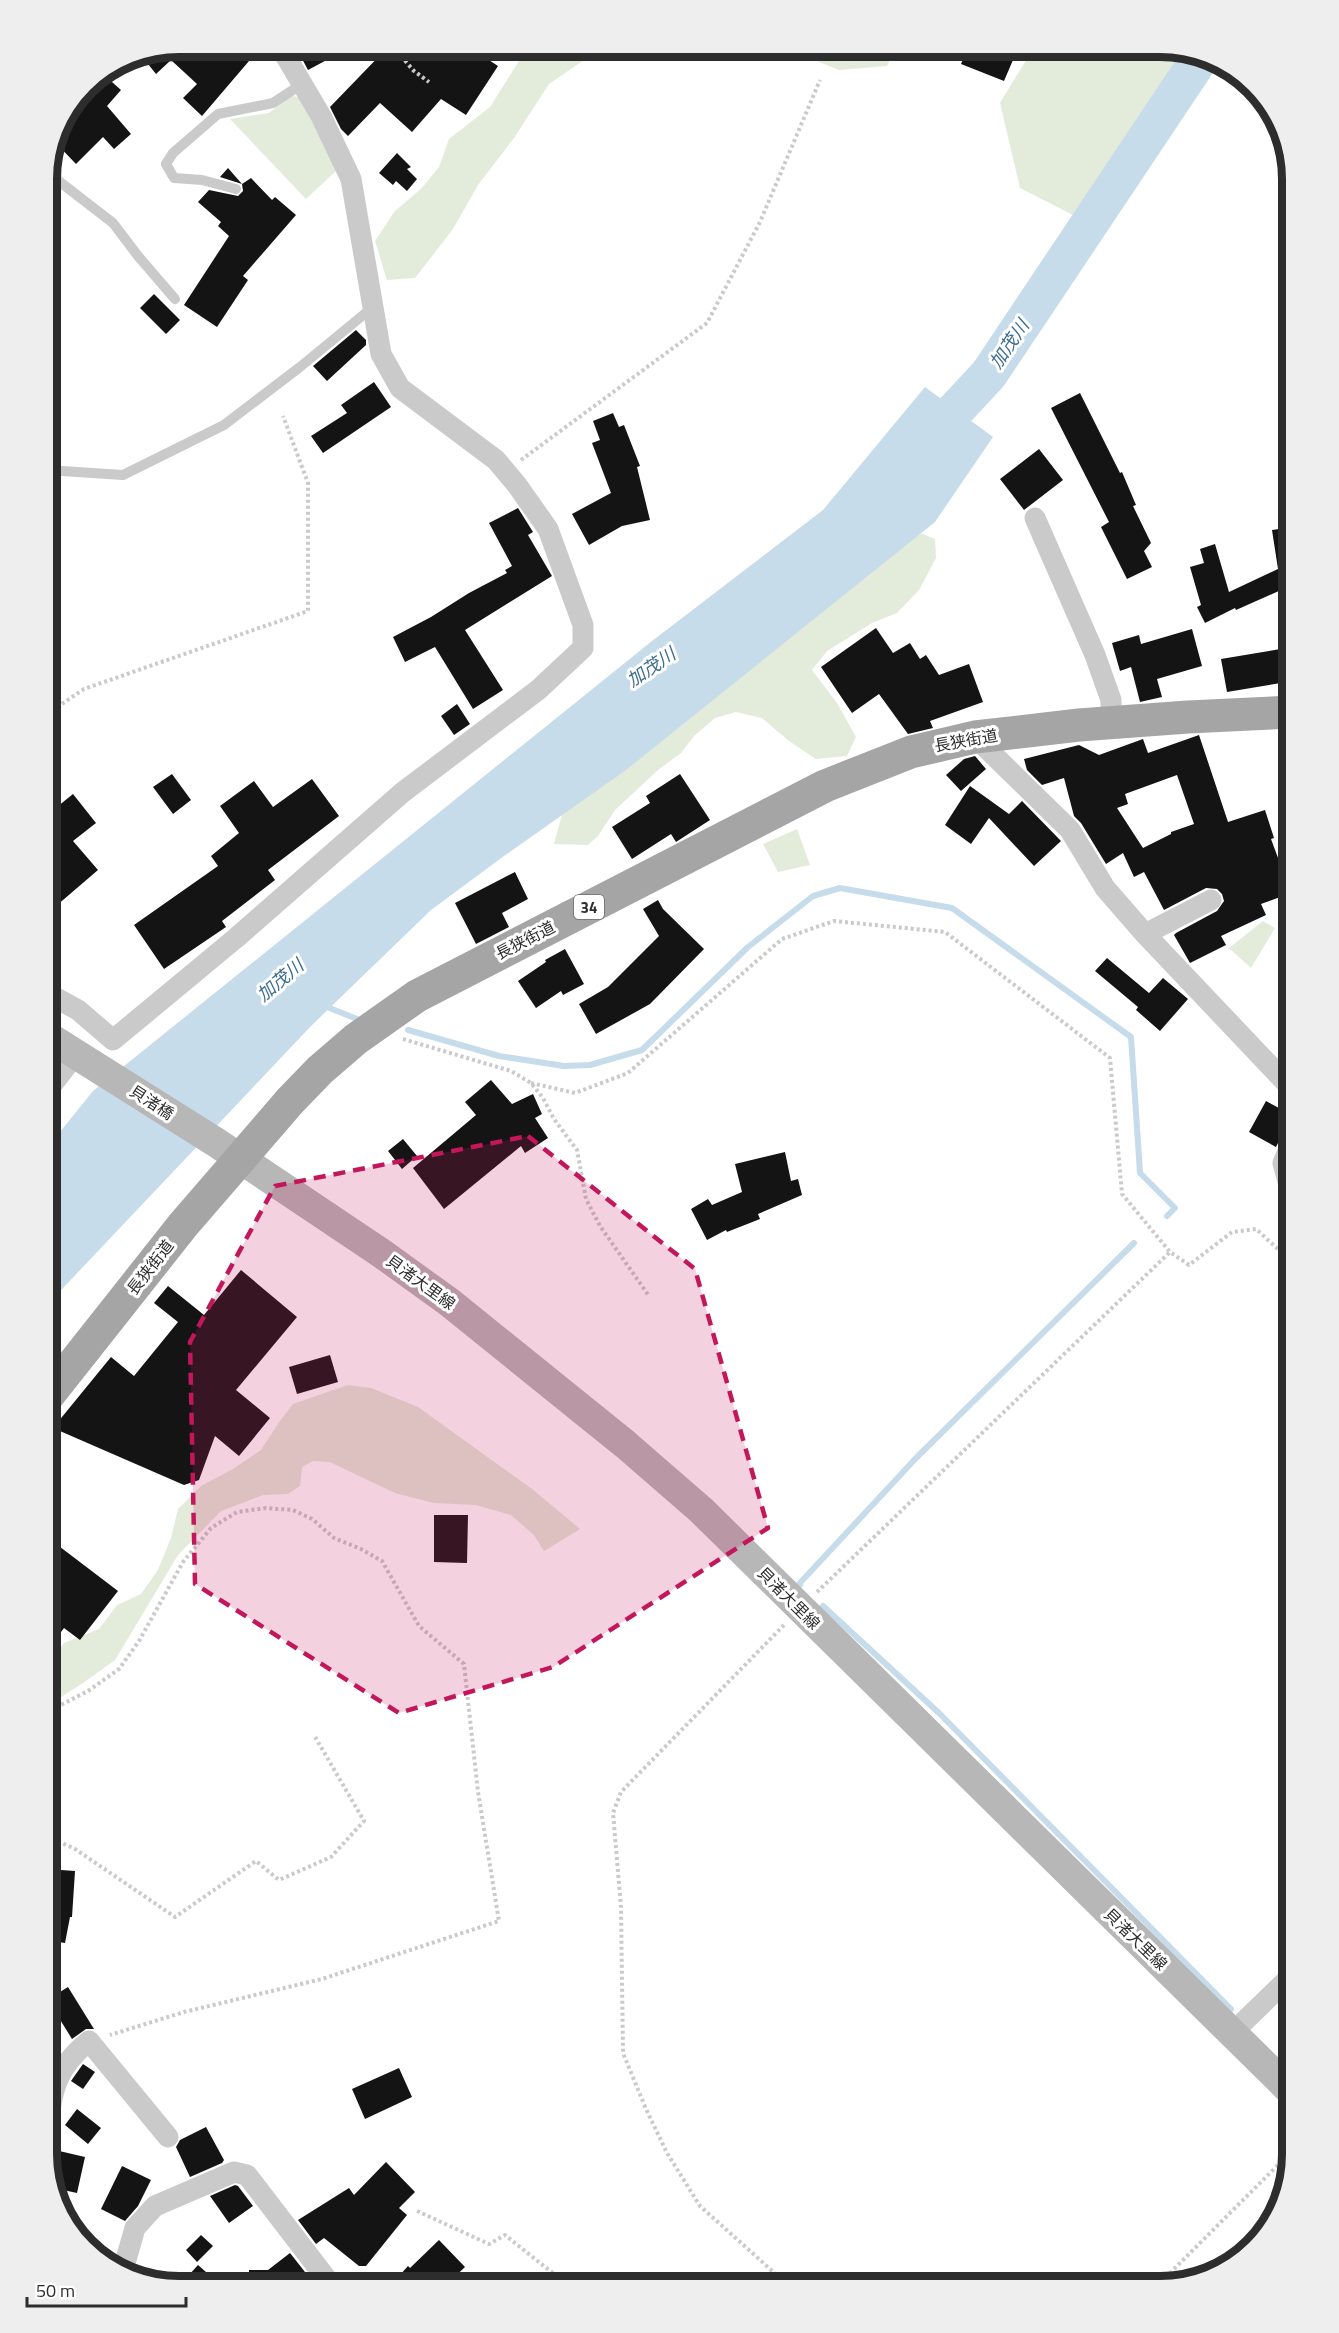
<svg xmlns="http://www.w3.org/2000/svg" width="1339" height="2333" font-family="'Titillium Web','Noto Sans JP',sans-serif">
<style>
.green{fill:#e3ebda}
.water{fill:#c6dceb}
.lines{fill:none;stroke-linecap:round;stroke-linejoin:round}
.stream{stroke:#c6dceb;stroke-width:6}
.river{stroke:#c6dceb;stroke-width:38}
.building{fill:#141414;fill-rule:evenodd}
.path{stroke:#cacaca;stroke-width:4;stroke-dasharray:3 3;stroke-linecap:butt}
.lane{stroke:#cacaca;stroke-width:10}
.street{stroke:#cacaca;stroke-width:21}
.secondary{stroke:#b7b7b7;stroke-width:30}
.primary{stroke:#a5a5a5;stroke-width:33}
.marked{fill:#c2185b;fill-opacity:0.2;stroke:#c2185b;stroke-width:4.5;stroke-dasharray:12 8;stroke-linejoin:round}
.labels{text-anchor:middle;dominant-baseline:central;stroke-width:6;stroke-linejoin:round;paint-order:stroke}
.shield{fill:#fff;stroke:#6c6c6c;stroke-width:1.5}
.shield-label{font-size:15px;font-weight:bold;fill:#2d2d2d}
.street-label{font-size:16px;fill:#2d2d2d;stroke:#fff}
.water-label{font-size:18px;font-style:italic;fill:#3b6d8f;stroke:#fff}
.rim{fill:none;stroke:#2d2d2d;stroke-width:8}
</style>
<rect width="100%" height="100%" fill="#fff"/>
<path class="green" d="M 534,47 L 603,47 L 549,84 L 514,138 L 478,185 L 453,229 L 415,278 L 387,280 L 375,241 L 395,211 L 422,188 L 439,167 L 449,139 L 490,107 L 519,61 Z
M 782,47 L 896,47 L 887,66 L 839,70 Z
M 1034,47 L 1169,47 L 1187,53 L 1077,217 L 1020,188 L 1000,103 Z
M 291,96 L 299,97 L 333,153 L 336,171 L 306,199 L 230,119 L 269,113 Z
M 891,521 L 935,539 L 936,558 L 919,590 L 897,613 L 872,623 L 827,651 L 812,670 L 837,703 L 856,737 L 847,756 L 816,759 L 789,741 L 762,718 L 736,712 L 715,718 L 694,736 L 681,753 L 658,770 L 615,810 L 598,836 L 588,845 L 554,844 L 566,800 Z
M 797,829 L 810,865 L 778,872 L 763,844 Z
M 1263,921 L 1275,928 L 1251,968 L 1229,948 Z
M 348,1385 L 371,1388 L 418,1407 L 532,1489 L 580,1529 L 544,1551 L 534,1535 L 511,1515 L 476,1505 L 434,1503 L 395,1493 L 330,1462 L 313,1461 L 302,1467 L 300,1486 L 288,1494 L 263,1495 L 221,1511 L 178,1555 L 115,1660 L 83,1683 L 47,1706 L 47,1664 L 64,1643 L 99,1629 L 117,1605 L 141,1594 L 158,1570 L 171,1538 L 178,1509 L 201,1486 L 233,1469 L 261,1450 L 280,1421 L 293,1404 Z"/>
<path class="water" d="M 925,387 L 993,437 L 935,522 L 626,770 L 504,856 L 431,910 L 311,1026 L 47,1305 L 47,1148 L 93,1091 L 652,641 L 823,510 Z"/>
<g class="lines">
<path class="stream" d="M 322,1005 L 357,1019
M 408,1030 L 499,1056 L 564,1066 L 590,1065 L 642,1050 L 748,947 L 813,896 L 840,888 L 952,908 L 1131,1037 L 1140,1173 L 1175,1208 L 1167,1216
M 800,1585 L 799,1584 L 917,1457 L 1134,1243
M 823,1606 L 939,1713 L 1231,2009"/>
<path class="river" d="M 922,446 L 989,374 L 1200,58"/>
</g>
<path class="building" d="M 180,46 L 247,47 L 255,54 L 202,116 L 183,98 L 197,84 L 171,60 L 156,74 L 140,54 Z
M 315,47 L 351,47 L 308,70 L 300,55 Z
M 388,47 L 469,47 L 498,66 L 466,115 L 441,99 L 412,132 L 380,103 L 348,136 L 341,129 L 330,107 Z
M 968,47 L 1001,47 L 1016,53 L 1004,81 L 961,64 Z
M 103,74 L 121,90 L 107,106 L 131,134 L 114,149 L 103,137 L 76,164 L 54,141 L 57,128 L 86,85 Z
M 397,153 L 411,167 L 407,169 L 417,179 L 407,191 L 396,181 L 393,185 L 379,173 Z
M 228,168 L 242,184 L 220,177 Z
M 251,178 L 272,200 L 275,197 L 296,215 L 243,276 L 248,280 L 217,327 L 184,305 L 229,236 L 218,226 L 221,222 L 198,202 L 209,190 L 238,196 L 243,191 L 242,184 Z
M 154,294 L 180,320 L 166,334 L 140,308 Z
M 356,330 L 366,340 L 366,345 L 327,381 L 313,366 Z
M 374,382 L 391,407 L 323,453 L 311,436 L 347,413 L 341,405 Z
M 1080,393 L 1120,473 L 1122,472 L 1136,505 L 1133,506 L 1151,543 L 1144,551 L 1152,567 L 1127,579 L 1101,527 L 1109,522 L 1051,408 Z
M 613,413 L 619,427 L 624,425 L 640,466 L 637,467 L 650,520 L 622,526 L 589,545 L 572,514 L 611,493 L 592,443 L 600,440 L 593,421 Z
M 1039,449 L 1063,480 L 1024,510 L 1000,479 Z
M 518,508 L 533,532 L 528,535 L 552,576 L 465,630 L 503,690 L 473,709 L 435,647 L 405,662 L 393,637 L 431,617 L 469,593 L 507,573 L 505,570 L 512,566 L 489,523 Z
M 1293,527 L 1293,599 L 1282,599 L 1281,590 L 1236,610 L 1235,608 L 1205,623 L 1197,607 L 1201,605 L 1190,567 L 1204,563 L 1200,549 L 1215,544 L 1229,592 L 1278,569 L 1272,530 Z
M 876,628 L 893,653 L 910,643 L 920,659 L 926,655 L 939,675 L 969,664 L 983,702 L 930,721 L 933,728 L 908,734 L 879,694 L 852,713 L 821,667 Z
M 1192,629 L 1202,666 L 1157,679 L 1162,697 L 1140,702 L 1131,667 L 1120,671 L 1112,643 L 1139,635 L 1141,644 Z
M 1293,647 L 1293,681 L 1227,692 L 1221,659 Z
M 457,704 L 470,724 L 454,735 L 441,716 Z
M 1199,735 L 1228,822 L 1265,810 L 1274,838 L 1271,839 L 1291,893 L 1261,904 L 1266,915 L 1221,936 L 1226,945 L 1190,963 L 1174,935 L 1176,933 L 1217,911 L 1224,901 L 1222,894 L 1217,889 L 1206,888 L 1164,910 L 1144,872 L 1134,877 L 1123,853 L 1106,864 L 1081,823 L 1074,816 L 1064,778 L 1042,785 L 1027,770 L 1024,759 L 1079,745 L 1099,755 L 1143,739 L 1148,753 ZM 1177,775 L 1194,824 L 1171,832 L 1171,834 L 1143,848 L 1117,808 L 1128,804 L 1125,794 Z
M 975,756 L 986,769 L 961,791 L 946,775 L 964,759 Z
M 172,774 L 191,800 L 173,814 L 153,787 Z
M 680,774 L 710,820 L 676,842 L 671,834 L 632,859 L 612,827 L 650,803 L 646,796 Z
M 312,779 L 339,816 L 268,870 L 275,880 L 222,921 L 226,927 L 164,969 L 134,925 L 218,866 L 211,856 L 239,833 L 220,806 L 254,781 L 273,807 Z
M 970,786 L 1009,814 L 1022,801 L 1061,841 L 1034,866 L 989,818 L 971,844 L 945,825 Z
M 73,794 L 96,823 L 73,841 L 98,870 L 56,906 L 47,893 L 47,815 Z
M 515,872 L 528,899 L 502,913 L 509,927 L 476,944 L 455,903 Z
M 658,900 L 663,909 L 704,949 L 650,1004 L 596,1034 L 579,1004 L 608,987 L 659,936 L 643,909 Z
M 565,949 L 584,984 L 563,995 L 561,991 L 536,1008 L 518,981 L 546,962 L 545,960 Z
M 1107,958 L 1149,993 L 1163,978 L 1188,999 L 1160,1031 L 1136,1010 L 1138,1007 L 1095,971 Z
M 491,1080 L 512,1104 L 533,1094 L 542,1114 L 535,1118 L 548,1138 L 525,1153 L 521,1146 L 444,1209 L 413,1168 L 476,1115 L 465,1102 Z
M 1266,1101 L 1292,1115 L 1276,1147 L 1249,1132 Z
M 403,1139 L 417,1156 L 402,1169 L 388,1151 Z
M 785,1152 L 791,1181 L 798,1179 L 802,1195 L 758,1214 L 760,1219 L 727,1232 L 726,1230 L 707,1240 L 691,1209 L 708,1199 L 712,1205 L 742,1192 L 735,1164 Z
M 241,1270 L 297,1317 L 236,1390 L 270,1418 L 239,1456 L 215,1436 L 199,1480 L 184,1485 L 53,1428 L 111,1357 L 134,1376 L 178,1322 L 154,1303 L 168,1286 L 204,1315 Z
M 330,1355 L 338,1382 L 297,1394 L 289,1367 Z
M 434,1515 L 468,1515 L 467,1563 L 434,1562 Z
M 47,1537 L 118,1591 L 80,1640 L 64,1628 L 47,1651 Z
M 47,1869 L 75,1871 L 72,1917 L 70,1917 L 65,1943 L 47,1940 Z
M 68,1987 L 94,2029 L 86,2029 L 72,2039 L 59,2018 L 47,2030 L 47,2000 Z
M 83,2064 L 95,2072 L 83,2089 L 71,2081 Z
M 399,2068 L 412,2097 L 365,2119 L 352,2089 Z
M 77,2109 L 101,2128 L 88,2144 L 65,2125 Z
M 206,2127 L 224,2160 L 222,2163 L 190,2177 L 176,2147 L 180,2140 Z
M 55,2150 L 85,2157 L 77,2193 L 54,2188 L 50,2169 Z
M 386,2162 L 415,2192 L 399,2208 L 407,2215 L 366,2266 L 359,2266 L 324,2238 L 316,2244 L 298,2220 L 349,2188 L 354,2195 Z
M 122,2166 L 151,2180 L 138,2206 L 125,2221 L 101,2209 Z
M 235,2185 L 238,2186 L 253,2206 L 229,2223 L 210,2196 Z
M 201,2235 L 213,2246 L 197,2262 L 186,2250 Z
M 439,2240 L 465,2267 L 445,2286 L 390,2286 L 408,2266 L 410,2268 Z
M 290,2253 L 316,2286 L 249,2286 L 249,2270 L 268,2270 Z
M 198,2265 L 222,2286 L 179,2286 Z"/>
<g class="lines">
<path class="path" d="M 393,47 L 414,71 L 429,82
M 521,460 L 707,323 L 760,222 L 820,80
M 47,714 L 84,689 L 308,611 L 308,483 L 283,416
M 403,1039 L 511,1071 L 531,1083 L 543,1098 L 554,1119 L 577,1150 L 586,1199 L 600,1226 L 649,1296
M 531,1083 L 575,1093 L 628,1073 L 782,939 L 834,921 L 945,932 L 1110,1058 L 1122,1194 L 1170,1252 L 1189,1265 L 1232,1232 L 1256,1229 L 1292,1262
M 817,1592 L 1170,1252
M 784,1625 L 621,1792 L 613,1813 L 621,1907 L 623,2053 L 646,2109 L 667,2153 L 700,2206 L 789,2286
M 47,1715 L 51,1710 L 88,1691 L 119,1669 L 139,1641 L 183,1562 L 211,1528 L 237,1512 L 266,1508 L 293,1510 L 312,1519 L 334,1538 L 361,1549 L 382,1561 L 419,1626 L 464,1664 L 478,1792 L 499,1921 L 322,1979 L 184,2012 L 110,2035
M 47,1836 L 75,1849 L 175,1917 L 256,1861 L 279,1880 L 331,1857 L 364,1821 L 314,1735
M 417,2211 L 489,2244 L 505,2235 L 569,2286
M 1157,2286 L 1292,2151"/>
<path class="lane" d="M 47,172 L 113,223 L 138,256 L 175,299
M 236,189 L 202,180 L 174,178 L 166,164 L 173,153 L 218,114 L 273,103 L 302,84
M 47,470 L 123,475 L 224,425 L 300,367 L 373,307"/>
<path class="street" d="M 1035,518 L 1095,655 L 1111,700 L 1111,723
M 975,737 L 1070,830 L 1105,888 L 1145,934 L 1292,1089
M 1145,934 L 1211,900
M 47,993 L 78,1010 L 113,1040 L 236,938 L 403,792 L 538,690 L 583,648 L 583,625 L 548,529 L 517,485 L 496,460 L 400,388 L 381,354 L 351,179 L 321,116 L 285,55 L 277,47
M 47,1091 L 76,1054
M 1292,1196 L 1283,1163 L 1292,1142
M 1232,2033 L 1292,1975
M 47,2134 C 52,2092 54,2069 89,2041 L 168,2137
M 123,2270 L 135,2228 L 155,2206 L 234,2172 L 247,2175 L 332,2286"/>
<path class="secondary" d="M 47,1036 L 217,1143 L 381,1253 L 449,1302 L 625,1444 L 701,1510 L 1292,2092"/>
<path class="primary" d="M 47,1397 L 183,1225 L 290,1101 L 320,1070 L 356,1039 L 417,996 L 825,786 L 911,752 L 975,737 L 1079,725 L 1188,717 L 1292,712"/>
</g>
<path class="marked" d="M 528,1136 L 695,1269 L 768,1528 L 553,1667 L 399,1713 L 195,1584 L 190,1342 L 275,1186 Z"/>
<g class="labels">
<rect class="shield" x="574" y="895" width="30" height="24" rx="4.5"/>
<g class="shield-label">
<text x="589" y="907">34</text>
</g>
<g class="street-label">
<text transform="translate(966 740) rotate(-10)">長狭街道</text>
<text transform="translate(525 940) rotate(-27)">長狭街道</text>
<text transform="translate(152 1102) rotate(33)">貝渚橋</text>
<text transform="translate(150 1267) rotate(-52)">長狭街道</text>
<text transform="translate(421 1282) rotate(36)">貝渚大里線</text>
<text transform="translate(789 1598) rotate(45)">貝渚大里線</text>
<text transform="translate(1136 1939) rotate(44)">貝渚大里線</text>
</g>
<g class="water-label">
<text transform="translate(1009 344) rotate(-56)">加茂川</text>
<text transform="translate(651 667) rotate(-34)">加茂川</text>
<text transform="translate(280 980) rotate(-40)">加茂川</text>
</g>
</g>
<path d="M0 0H1339V2333H0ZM179 57H1160A122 122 0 0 1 1282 179V2154A122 122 0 0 1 1160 2276H179A122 122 0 0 1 57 2154V179A122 122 0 0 1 179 57Z" fill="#eee" fill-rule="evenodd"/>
<path class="rim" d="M179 57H1160A122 122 0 0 1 1282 179V2154A122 122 0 0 1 1160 2276H179A122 122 0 0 1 57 2154V179A122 122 0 0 1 179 57Z"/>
<path d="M27 2297v9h159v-9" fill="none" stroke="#2d2d2d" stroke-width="3"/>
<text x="36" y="2297" font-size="18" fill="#2d2d2d" stroke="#ffffff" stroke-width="4.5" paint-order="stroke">50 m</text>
</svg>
